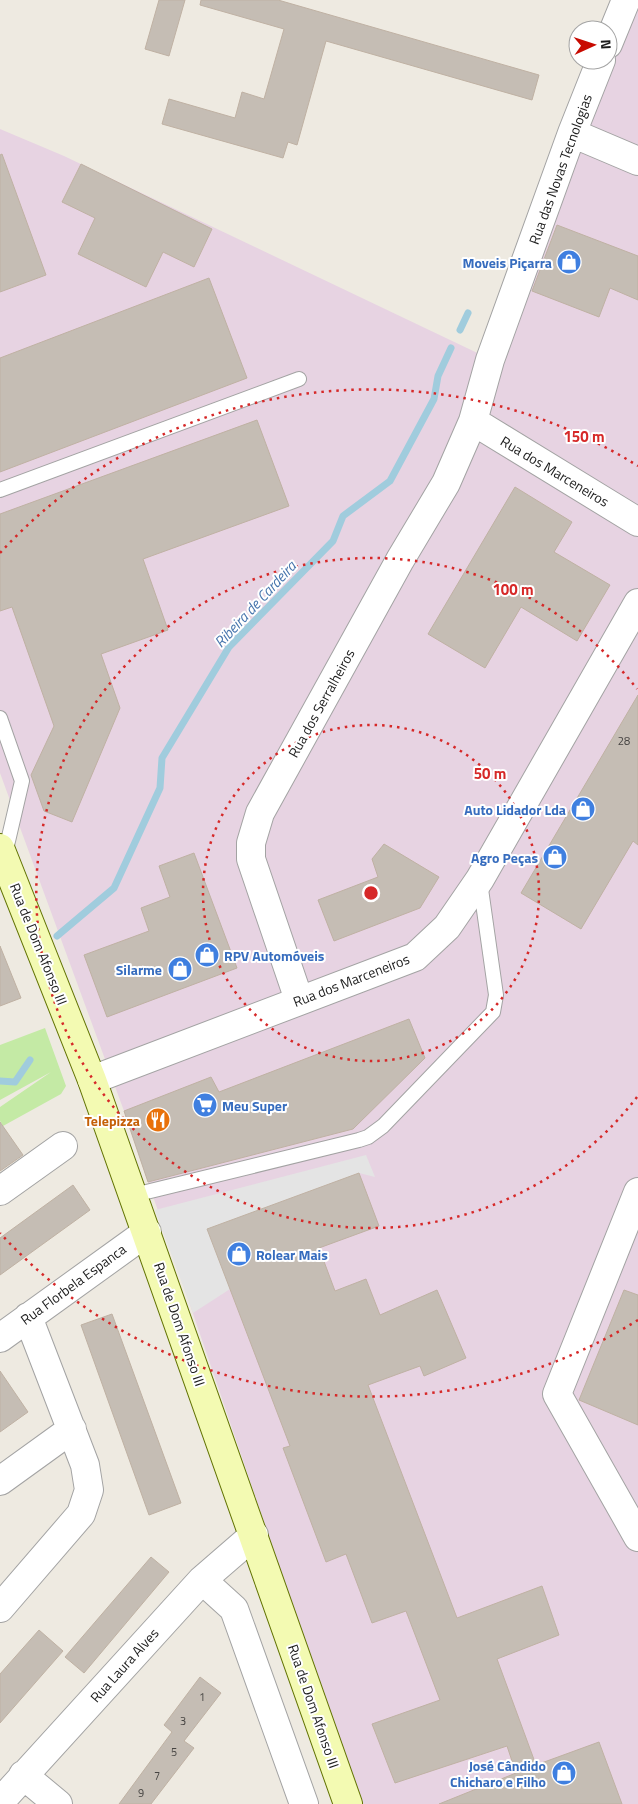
<svg xmlns="http://www.w3.org/2000/svg" width="638" height="1804" font-family="'Titillium Web',sans-serif">
<style>
.industrial{fill:#e7d3e2}
.grass{fill:#c4eaa5}
.parking{fill:#e4e4e4}
.lines{fill:none;stroke-linecap:round;stroke-linejoin:round}
.stream{stroke:#a0ccdd;stroke-width:7}
.building{fill:#c5bdb4;stroke:#bfb1a3}
.lane-casing{stroke:#a3a3a3;stroke-width:16}
.street-casing{stroke:#a3a3a3;stroke-width:30}
.secondary-casing{stroke:#627303;stroke-width:30}
.lane{stroke:#fff;stroke-width:14}
.street{stroke:#fff;stroke-width:28}
.secondary{stroke:#f3fab2;stroke-width:28}
.ring{fill:none;stroke:#d62828;stroke-width:2.5;stroke-dasharray:2.5 5}
.labels{text-anchor:middle;dominant-baseline:central;stroke-width:4;stroke-linejoin:round;paint-order:stroke}
.number-label{font-size:11px;fill:#464442}
.street-label{font-size:14px;fill:#1c1c1c;stroke:#fff}
.shop-label{font-size:14px;font-weight:bold;fill:#366cbe;stroke:#fff;text-anchor:end}
.food-label{font-size:14px;font-weight:bold;fill:#c56008;stroke:#fff;text-anchor:end}
.water-label{font-size:15px;font-style:italic;fill:#4775ad;stroke:#fff}
.centre{fill:#d62828;stroke:#fff;stroke-width:2.5}
.ring-label{font-size:15px;text-anchor:middle;font-weight:bold;fill:#d62828;stroke:#fff;stroke-width:4;stroke-linejoin:round;paint-order:stroke}
</style>
<rect width="100%" height="100%" fill="#eeeae1"/>
<path class="industrial" d="M 638,0 L 638,1804 L 360,1804 L 124,1111 L 0,773 L 0,129 L 64,156 L 490,359 L 572,133 Z"/>
<path class="grass" d="M 45,1028 L 66,1086 L 61,1094 L 3,1126 L 0,1121 L 0,1107 L 51,1072 L 0,1100 L 0,1045 Z"/>
<path class="parking" d="M 366,1155 L 375,1177 L 359,1173 L 208,1229 L 230,1289 L 193,1313 L 155,1210 Z"/>
<g class="lines">
<path class="stream" d="M 460,330 L 468,313
M 57,936 L 114,888 L 160,788 L 162,758 L 229,647 L 333,541 L 343,516 L 390,481 L 434,399 L 438,376 L 451,348
M 0,1081 L 15,1082 L 30,1060"/>
</g>
<path class="building" d="M 159,0 L 185,0 L 169,56 L 145,49 Z
M 201,0 L 278,0 L 539,75 L 532,100 L 326,41 L 297,145 L 288,142 L 283,158 L 162,124 L 169,99 L 235,118 L 242,92 L 264,99 L 284,29 L 200,5 Z
M 2,154 L 46,275 L 0,292 L 0,155 Z
M 81,164 L 212,229 L 194,267 L 163,252 L 146,287 L 78,254 L 95,218 L 62,202 Z
M 557,225 L 638,256 L 638,300 L 610,288 L 599,317 L 532,291 Z
M 209,278 L 247,378 L 0,472 L 0,358 Z
M 257,420 L 289,506 L 143,559 L 168,630 L 101,654 L 120,708 L 72,822 L 44,811 L 31,775 L 54,726 L 12,607 L 0,611 L 0,514 Z
M 515,487 L 572,522 L 554,552 L 610,585 L 577,641 L 521,607 L 485,668 L 428,634 Z
M 638,695 L 638,845 L 633,841 L 581,929 L 521,893 Z
M 384,844 L 439,877 L 420,908 L 334,941 L 318,900 L 378,877 L 372,859 Z
M 194,853 L 237,968 L 107,1017 L 84,955 L 149,931 L 141,908 L 170,897 L 159,866 Z
M 0,946 L 21,998 L 0,1006 Z
M 409,1019 L 425,1058 L 353,1129 L 148,1182 L 124,1111 L 211,1077 L 219,1092 Z
M 0,1122 L 23,1155 L 0,1171 Z
M 359,1173 L 379,1226 L 319,1248 L 335,1291 L 366,1279 L 380,1315 L 437,1290 L 466,1358 L 424,1376 L 420,1366 L 368,1385 L 457,1618 L 542,1586 L 559,1635 L 497,1659 L 536,1765 L 599,1742 L 622,1804 L 439,1804 L 516,1773 L 507,1746 L 395,1783 L 372,1724 L 440,1700 L 406,1611 L 372,1623 L 346,1554 L 326,1562 L 283,1448 L 290,1446 L 207,1229 Z
M 73,1185 L 90,1210 L 0,1275 L 0,1238 Z
M 624,1290 L 638,1295 L 638,1425 L 579,1400 Z
M 112,1314 L 181,1503 L 149,1515 L 81,1325 Z
M 0,1371 L 28,1412 L 0,1432 Z
M 151,1557 L 169,1572 L 84,1673 L 65,1657 Z
M 39,1630 L 63,1651 L 0,1723 L 0,1674 Z
M 200,1677 L 221,1693 L 184,1741 L 194,1748 L 151,1804 L 119,1804 L 172,1732 L 164,1725 Z"/>
<g class="lines">
<defs>
<path id="lane" d="M 0,490 L 299,379
M 0,718 L 22,781 L 5,854
M 134,1195 L 359,1140 L 368,1137 L 383,1126 L 493,1012 L 496,995 L 480,882"/>
<path id="street" d="M 608,44 L 626,0
M 572,133 L 638,161
M 473,421 L 638,522
M 299,1000 L 251,859 L 251,843 L 260,813 L 400,560 L 446,483 L 473,421 L 490,360 L 572,133 L 601,60
M 92,1080 L 415,957 L 447,927 L 480,879 L 638,603
M 0,1191 L 63,1146
M 638,1192 L 557,1394 L 638,1537
M 0,1338 L 147,1232
M 0,1481 L 72,1429
M 202,1580 L 234,1609 L 304,1804
M 0,1608 L 81,1514 L 89,1490 L 85,1465 L 28,1317
M 23,1775 L 58,1804
M 0,1802 L 202,1580 L 254,1535"/>
<path id="secondary" d="M 0,848 L 92,1080 L 348,1804"/>
</defs>
<use href="#lane" class="lane-casing"/>
<use href="#street" class="street-casing"/>
<use href="#secondary" class="secondary-casing"/>
<use href="#lane" class="lane"/>
<use href="#street" class="street"/>
<use href="#secondary" class="secondary"/>
</g>
<g class="ring">
<circle cx="371" cy="893" r="168"/>
<path d="M637 1097A335 335 0 1 1 637 689"/>
<path d="M638 1320A503 503 0 0 1 0 1233M0 553A503 503 0 0 1 638 466"/>
</g>
<defs>
<symbol id="shop-disc" viewBox="-11 -11 22 22"><circle r="9.5" fill="#3f7fe0" stroke="#fff"/><path d="M-5-2.5h2.3a2.7 3.5 0 0 1 5.4 0H5L5.5 6h-11ZM-1.5-2.5h3a1.5 2.3 0 0 0-3 0Z" fill="#fff"/></symbol>
<symbol id="supermarket-disc" viewBox="-11 -11 22 22"><circle r="9.5" fill="#3f7fe0" stroke="#fff"/><path d="M-6-5.5h2.5l.6 2H6L4.5 2H-2.5L-4.4-4H-6ZM-1.5 3.2a1.3 1.3 0 1 0 .1 0ZM3 3.2a1.3 1.3 0 1 0 .1 0Z" fill="#fff"/></symbol>
<symbol id="restaurant-disc" viewBox="-11 -11 22 22"><circle r="9.5" fill="#e8710a" stroke="#fff"/><path d="M-5-6h1v4h1v-4h1v4h1v-4h1v5L-1.5 .5V6h-2V.5L-5-1ZM5-6V6H3V1.5H1.5Q1.5-4 5-6Z" fill="#fff"/></symbol>
</defs>
<g fill-rule="evenodd">
<use href="#shop-disc" x="555" y="248" width="28" height="28"/>
<use href="#shop-disc" x="569" y="795" width="28" height="28"/>
<use href="#shop-disc" x="541" y="843" width="28" height="28"/>
<use href="#shop-disc" x="193" y="941" width="28" height="28"/>
<use href="#shop-disc" x="166" y="955" width="28" height="28"/>
<use href="#supermarket-disc" x="191" y="1091" width="28" height="28"/>
<use href="#restaurant-disc" x="144" y="1106" width="28" height="28"/>
<use href="#shop-disc" x="225" y="1240" width="28" height="28"/>
<use href="#shop-disc" x="550" y="1759" width="28" height="28"/>
</g>
<g class="labels">
<g class="number-label">
<text x="624" y="741">28</text>
<text x="202" y="1697">1</text>
<text x="183" y="1721">3</text>
<text x="174" y="1752">5</text>
<text x="157" y="1776">7</text>
<text x="141" y="1793">9</text>
</g>
<g class="street-label">
<text transform="translate(560 169) rotate(-70)">Rua das Novas Tecnologias</text>
<text transform="translate(555 471) rotate(31)">Rua dos Marceneiros</text>
<text transform="translate(321 703) rotate(-61)">Rua dos Serralheiros</text>
<text transform="translate(39 944) rotate(68)">Rua de Dom Afonso III</text>
<text transform="translate(351 980) rotate(-21)">Rua dos Marceneiros</text>
<text transform="translate(73 1284) rotate(-36)">Rua Florbela Espanca</text>
<text transform="translate(180 1324) rotate(71)">Rua de Dom Afonso III</text>
<text transform="translate(124 1665) rotate(-48)">Rua Laura Alves</text>
<text transform="translate(314 1706) rotate(71)">Rua de Dom Afonso III</text>
</g>
<g class="shop-label">
<text x="552" y="262">Moveis Piçarra</text>
<text x="566" y="809">Auto Lidador Lda</text>
<text x="538" y="857">Agro Peças</text>
<text x="224" y="955" text-anchor="start">RPV Automóveis</text>
<text x="162" y="969">Silarme</text>
<text x="222" y="1105" text-anchor="start">Meu Super</text>
<text x="256" y="1254" text-anchor="start">Rolear Mais</text>
<text x="546" y="1765">José Cândido<tspan x="546" dy="16">Chicharo e Filho</tspan></text>
</g>
<g class="food-label">
<text x="140" y="1120">Telepizza</text>
</g>
<g class="water-label">
<text transform="translate(255 604) rotate(-47)">Ribeira de Cardeira</text>
</g>
</g>
<circle cx="371" cy="893" r="8" class="centre"/>
<g class="ring-label">
<text x="584" y="442">150 m</text>
<text x="513" y="595">100 m</text>
<text x="490" y="779">50 m</text>
</g>
<g transform="translate(593 45) rotate(87)"><circle r="24" fill="#ffffff" stroke="#a4a4a4"/>
<path d="M0-4L9 19L0 12L-9 19Z" fill="#c80a00"/>
<text y="-8" font-size="14" font-weight="bold" text-anchor="middle" fill="#1c1c1c">N</text>
</g>
</svg>
